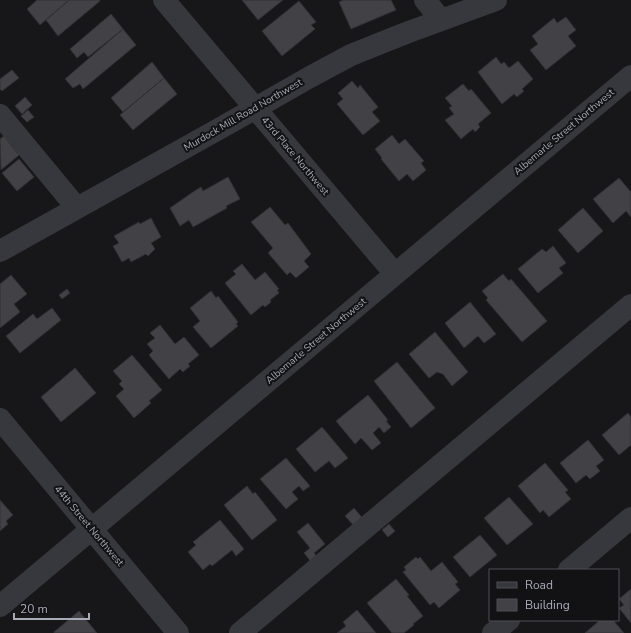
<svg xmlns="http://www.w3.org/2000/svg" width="631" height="633" font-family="'Nunito Sans',sans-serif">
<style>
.building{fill:#414146;stroke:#313035}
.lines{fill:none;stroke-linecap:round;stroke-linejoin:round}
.minor{stroke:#37383e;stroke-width:22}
.labels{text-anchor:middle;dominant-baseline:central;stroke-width:4;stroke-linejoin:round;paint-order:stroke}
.street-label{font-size:10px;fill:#a8acb9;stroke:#121114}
</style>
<rect width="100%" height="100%" fill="#171619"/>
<path class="building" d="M 37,0 L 69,0 L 40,25 L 27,9 Z
M 69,0 L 100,0 L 100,1 L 58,36 L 46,20 Z
M 242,0 L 283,0 L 258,20 Z
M 343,0 L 391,0 L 396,10 L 351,29 L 339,2 Z
M 299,1 L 316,22 L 311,25 L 315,29 L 282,56 L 262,31 Z
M 111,14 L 123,29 L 88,57 L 84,52 L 77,58 L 70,49 Z
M 566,17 L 576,30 L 568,36 L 576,46 L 546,70 L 530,50 L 538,44 L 532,36 L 554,18 L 557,23 Z
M 123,29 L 136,45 L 83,89 L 80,84 L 73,88 L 65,79 Z
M 496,57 L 501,64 L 504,62 L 509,68 L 518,61 L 533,79 L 522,89 L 524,91 L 517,97 L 514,94 L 502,104 L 478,72 Z
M 152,62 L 164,78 L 123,112 L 111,98 Z
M 12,70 L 19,78 L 2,91 L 0,89 L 0,79 Z
M 164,78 L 177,94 L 133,130 L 120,115 Z
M 352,81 L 358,88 L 360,85 L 378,107 L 372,112 L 380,121 L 363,135 L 337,104 L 343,99 L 338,93 Z
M 463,84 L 469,91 L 471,89 L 491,113 L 478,124 L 480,127 L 475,132 L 473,129 L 461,139 L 445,120 L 454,114 L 449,108 L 452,106 L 445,98 Z
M 25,97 L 32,105 L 22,114 L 15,106 Z
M 28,110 L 34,117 L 27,122 L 21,116 Z
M 392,135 L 399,144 L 405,139 L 424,161 L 421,163 L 426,170 L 413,181 L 407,174 L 399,181 L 381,159 L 382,158 L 375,149 Z
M 4,136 L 19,155 L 1,170 L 0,139 Z
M 19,159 L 34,177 L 17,191 L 2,173 Z
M 228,177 L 240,199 L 226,206 L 227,208 L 193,227 L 189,220 L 180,226 L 170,208 L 193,192 L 201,187 L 203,191 Z
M 619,178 L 631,192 L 631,217 L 626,211 L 613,223 L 593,199 Z
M 270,207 L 285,225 L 288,223 L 311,254 L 304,261 L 309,267 L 296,278 L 290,272 L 287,275 L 268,253 L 273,248 L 251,222 Z
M 583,208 L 603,231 L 578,253 L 558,230 Z
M 151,218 L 161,237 L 151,243 L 155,249 L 148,256 L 146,254 L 131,262 L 129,258 L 122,262 L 113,246 L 119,243 L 114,236 L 139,222 L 140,224 Z
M 553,246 L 566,263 L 559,268 L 563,273 L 538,293 L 518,269 L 542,249 L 546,252 Z
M 242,264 L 255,280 L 265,272 L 279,289 L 277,290 L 279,293 L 270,300 L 271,302 L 265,307 L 263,305 L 251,315 L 225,283 L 236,274 L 233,271 Z
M 503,274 L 509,281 L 511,279 L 547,321 L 522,342 L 486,300 L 488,298 L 482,291 Z
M 11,275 L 27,294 L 14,304 L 20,312 L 0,328 L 0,284 Z
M 67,289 L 70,293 L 62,299 L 59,295 Z
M 211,291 L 216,298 L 218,296 L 238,322 L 236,324 L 238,326 L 211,348 L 193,327 L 200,321 L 190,308 Z
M 470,302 L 496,334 L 484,343 L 478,336 L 464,348 L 445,323 Z
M 52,308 L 61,320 L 20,353 L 6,336 L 33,314 L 37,319 Z
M 160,325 L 175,344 L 184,337 L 199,355 L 188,364 L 190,366 L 183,372 L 180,369 L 169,379 L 149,355 L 153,351 L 147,344 L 155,338 L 150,333 Z
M 435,332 L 468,372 L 452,386 L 443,374 L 437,372 L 429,378 L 409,354 Z
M 132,355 L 162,390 L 149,401 L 151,403 L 134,418 L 116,396 L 124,389 L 119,384 L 122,381 L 113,371 Z
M 397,362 L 435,408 L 411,428 L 374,381 Z
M 75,368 L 96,393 L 61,422 L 41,397 Z
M 368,395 L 388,420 L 386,421 L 391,427 L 384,433 L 379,427 L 373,433 L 381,443 L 372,450 L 361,438 L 355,444 L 336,421 Z
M 628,413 L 631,417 L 631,445 L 619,455 L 602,435 Z
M 322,427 L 348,458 L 335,468 L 329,461 L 315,472 L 296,449 Z
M 588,440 L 604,460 L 596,466 L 600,471 L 590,479 L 586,475 L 576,483 L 560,463 Z
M 286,458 L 310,486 L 303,491 L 299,486 L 292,492 L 298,499 L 286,509 L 260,479 Z
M 545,463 L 568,490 L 565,492 L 571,499 L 549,517 L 543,510 L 540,513 L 518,486 Z
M 247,486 L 253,494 L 255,492 L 277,520 L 252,540 L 224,505 Z
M 509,497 L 533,524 L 507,545 L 484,518 Z
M 0,500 L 13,515 L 6,521 L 8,524 L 0,531 Z
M 354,508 L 364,520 L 355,527 L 345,516 Z
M 220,520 L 244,549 L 236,556 L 232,550 L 212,566 L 210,564 L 203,570 L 188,552 L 196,545 L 193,542 Z
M 308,523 L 325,544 L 314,553 L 318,558 L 312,563 L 304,553 L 310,548 L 297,532 Z
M 389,524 L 395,531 L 388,537 L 382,530 Z
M 480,535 L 497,555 L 470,577 L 453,557 Z
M 416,557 L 418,559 L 420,557 L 431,571 L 442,562 L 458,582 L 455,584 L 460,590 L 439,608 L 434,602 L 430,605 L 403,572 L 406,570 L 404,567 Z
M 396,579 L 409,595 L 407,596 L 423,616 L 413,624 L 414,625 L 404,633 L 392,633 L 367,603 Z
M 631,589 L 631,623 L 619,608 L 624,605 L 619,599 Z
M 357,610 L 376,633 L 337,633 L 346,626 L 343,622 Z
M 79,611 L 97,633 L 54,633 L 54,632 Z
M 600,620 L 613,620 L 624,633 L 585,633 Z"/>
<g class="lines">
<path class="minor" d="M 164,0 L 395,274
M 425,0 L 441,20
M 0,115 L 77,208
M 0,251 L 217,130 L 310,77 L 351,55 L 406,33 L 496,0
M 0,419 L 178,633
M 569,570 L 631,518
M 0,606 L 631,76
M 240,633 L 631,305
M 493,633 L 509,620"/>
</g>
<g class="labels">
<g class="street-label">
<text transform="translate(243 115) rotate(-30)">Murdock Mill Road Northwest</text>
<text transform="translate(564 132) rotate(-40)">Albemarle Street Northwest</text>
<text transform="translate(295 156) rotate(50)">43rd Place Northwest</text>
<text transform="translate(316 341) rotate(-40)">Albemarle Street Northwest</text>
<text transform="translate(89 526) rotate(50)">44th Street Northwest</text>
</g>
</g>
<rect x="489" y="569" width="130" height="52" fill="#121114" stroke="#4e4f56"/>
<rect x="497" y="582" width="20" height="6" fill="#37383e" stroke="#4e4f56"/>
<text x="525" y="589" font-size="12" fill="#a8acb9">Road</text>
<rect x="497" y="599" width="20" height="12" fill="#414146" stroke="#4e4f56"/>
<text x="525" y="609" font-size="12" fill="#a8acb9">Building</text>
<path d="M14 613v6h75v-6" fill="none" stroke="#a8acb9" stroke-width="2"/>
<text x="20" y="613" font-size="12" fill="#a8acb9" stroke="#121114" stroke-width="3" paint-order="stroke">20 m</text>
</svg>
